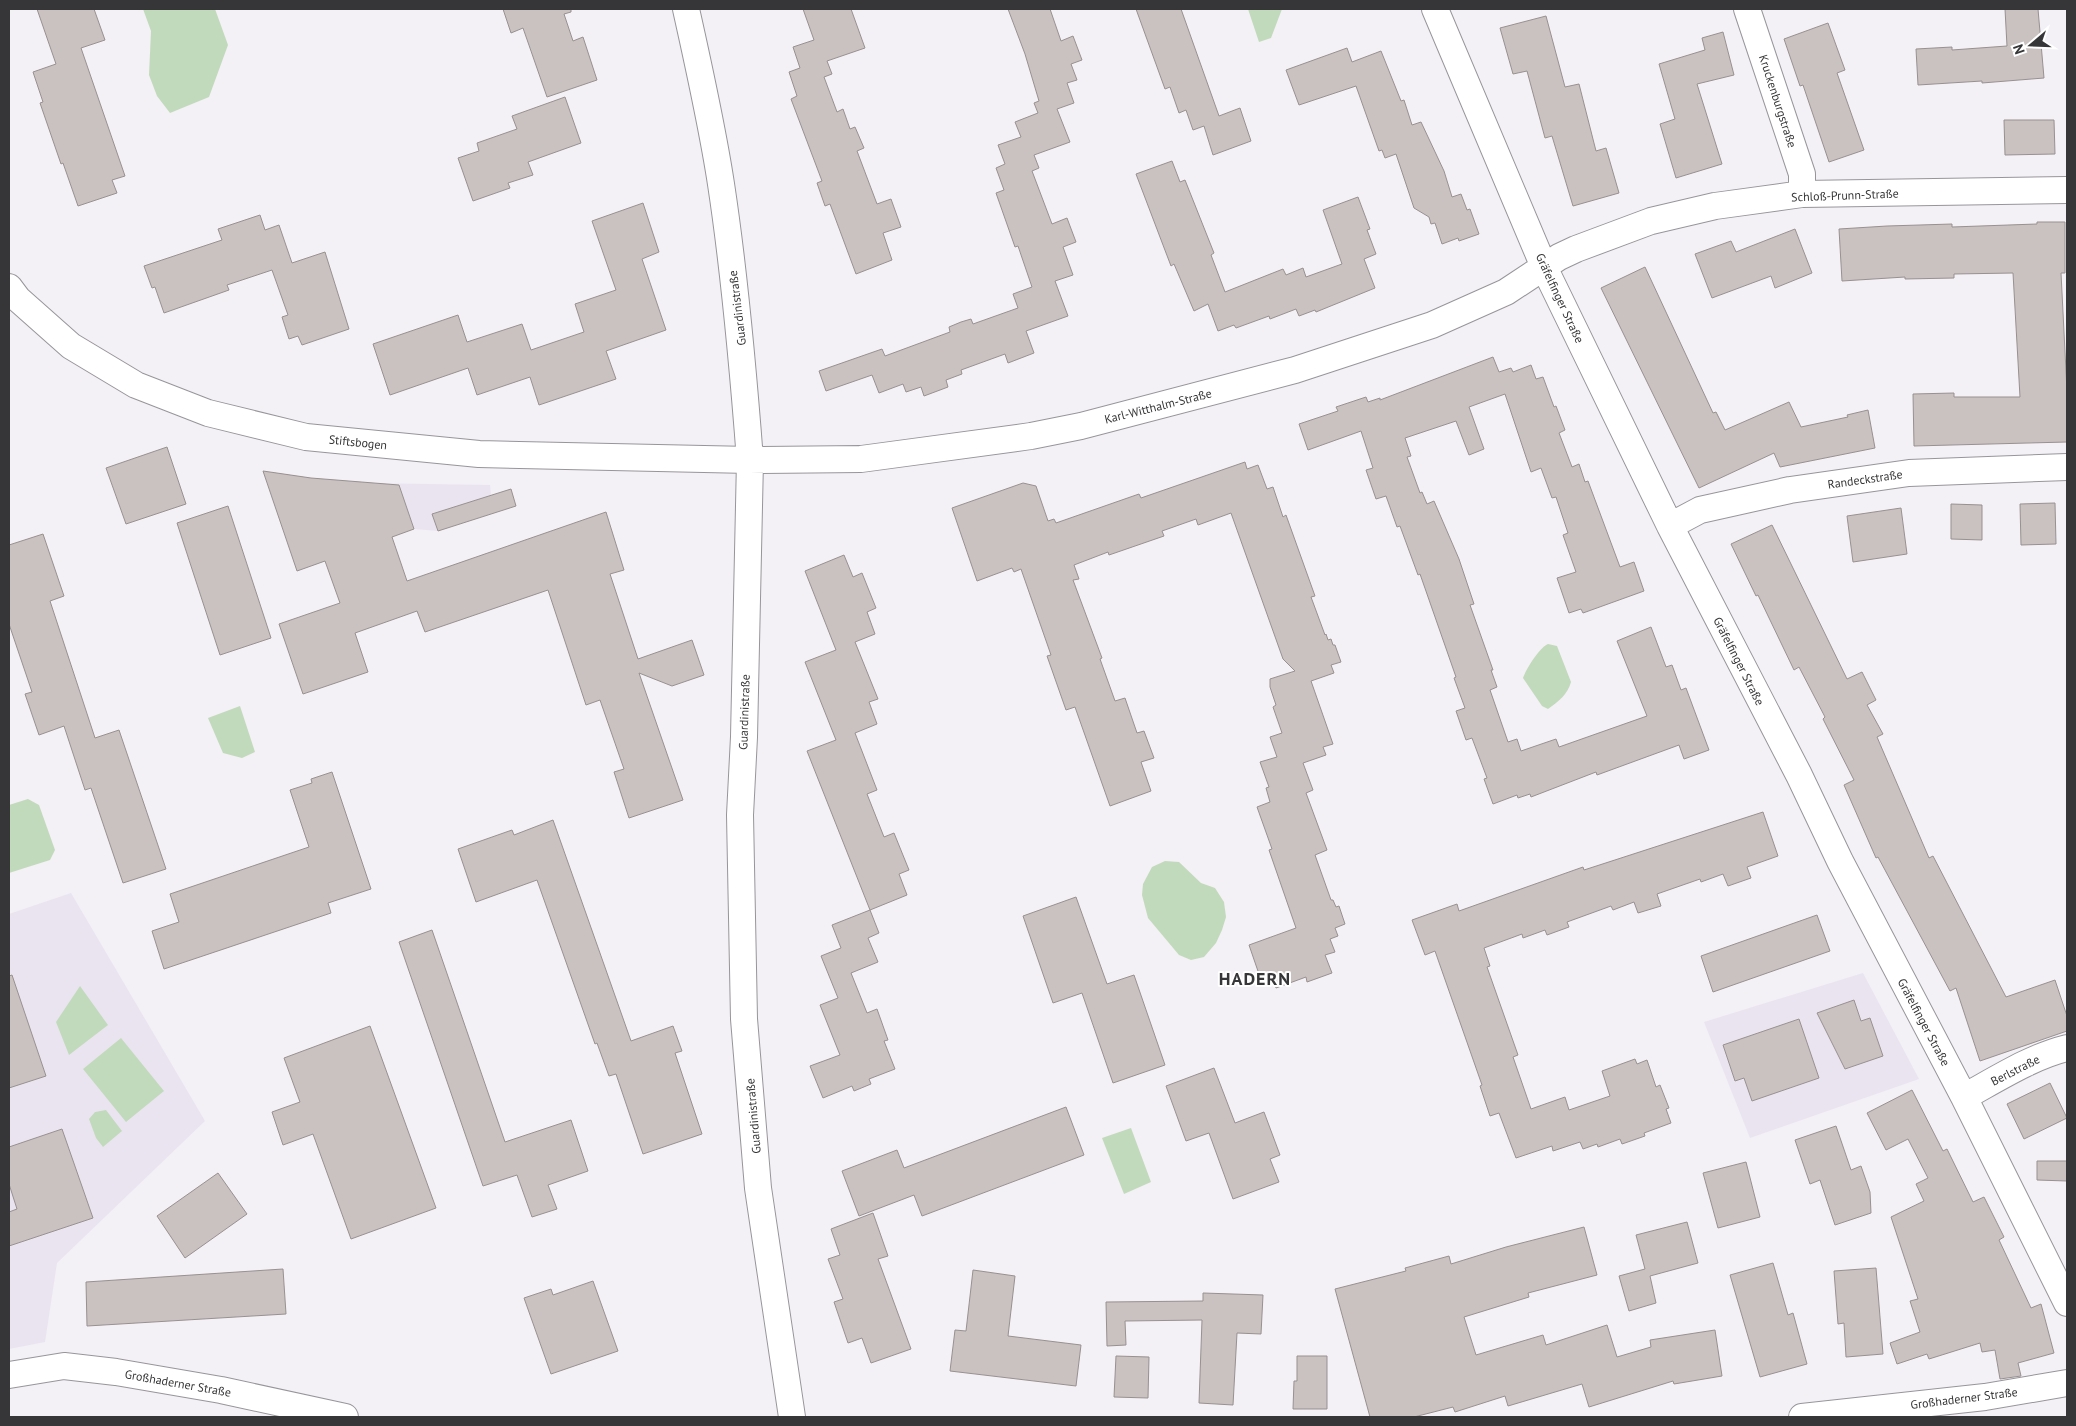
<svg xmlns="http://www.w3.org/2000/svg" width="2076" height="1426" font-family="'PT Sans',sans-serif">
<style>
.built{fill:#eae4f0}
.green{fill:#c2dabc}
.building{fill:#c9c2c1;stroke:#989190}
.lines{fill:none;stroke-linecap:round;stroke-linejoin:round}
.minor-casing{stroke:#98959a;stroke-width:28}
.minor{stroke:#fff;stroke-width:26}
.labels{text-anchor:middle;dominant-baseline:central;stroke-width:4;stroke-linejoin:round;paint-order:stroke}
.street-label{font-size:12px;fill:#363537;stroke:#fff}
.district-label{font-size:18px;font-weight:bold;letter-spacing:1px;fill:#363537;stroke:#fff}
</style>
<rect width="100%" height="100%" fill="#f3f0f6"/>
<path class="built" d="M 263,471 L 311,478 L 364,483 L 490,485 L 491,495 L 433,514 L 438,531 L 414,529 L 297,571 Z
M 71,893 L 205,1121 L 57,1263 L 45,1342 L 9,1349 L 9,914 Z
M 1863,973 L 1919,1079 L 1750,1138 L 1704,1022 Z"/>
<path class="green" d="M 143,9 L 215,9 L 228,45 L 209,97 L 170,113 L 157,96 L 149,75 L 151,31 Z
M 1248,9 L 1282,9 L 1271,38 L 1259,42 Z
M 1548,644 L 1557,646 L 1571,682 C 1568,694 1558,702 1548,709 L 1542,706 L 1523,678 C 1526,669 1540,647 1548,644 Z
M 240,706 L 255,752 L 242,758 L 223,753 L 208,718 Z
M 28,799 L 39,805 L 55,850 L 50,860 L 9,873 L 9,805 Z
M 1165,861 L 1179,862 L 1201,883 L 1215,888 L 1224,902 L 1226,917 L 1222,930 L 1216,943 L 1204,957 L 1191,960 L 1179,955 L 1148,918 L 1142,895 L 1143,884 L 1152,867 Z
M 80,986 L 108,1025 L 69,1055 L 56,1022 Z
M 121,1038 L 164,1091 L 126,1122 L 83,1069 Z
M 106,1110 L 122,1131 L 103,1147 L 96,1138 L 89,1119 L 95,1112 Z
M 1131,1128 L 1151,1182 L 1124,1194 L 1102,1138 Z"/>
<path class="building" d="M 37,9 L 94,9 L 105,40 L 81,48 L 125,176 L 112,180 L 117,193 L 78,206 L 63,163 L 61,164 L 40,103 L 43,102 L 33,72 L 56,64 Z
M 503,9 L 571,9 L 571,12 L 564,14 L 573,41 L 583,37 L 597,80 L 547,97 L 523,28 L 511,33 Z
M 803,9 L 851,9 L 865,48 L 827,61 L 832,74 L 824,77 L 837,112 L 843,109 L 850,129 L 855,127 L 864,148 L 857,151 L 877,204 L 891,199 L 901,227 L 883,233 L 892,260 L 856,274 L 830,204 L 825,206 L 817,183 L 822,181 L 791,99 L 797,96 L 789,72 L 800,68 L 793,47 L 814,40 Z
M 1008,9 L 1050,9 L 1061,41 L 1073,36 L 1082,60 L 1071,64 L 1077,80 L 1067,83 L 1074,103 L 1057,109 L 1070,142 L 1034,155 L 1039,168 L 1032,171 L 1052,224 L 1067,218 L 1076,242 L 1063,247 L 1073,275 L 1055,281 L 1068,316 L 1026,331 L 1034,353 L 1008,363 L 1005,354 L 961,370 L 962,374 L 946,380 L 948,387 L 924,396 L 921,387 L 906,392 L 903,384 L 879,393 L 872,375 L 826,391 L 819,371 L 882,349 L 885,356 L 950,332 L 949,327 L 961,322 L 971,319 L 973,324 L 1018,308 L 1013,294 L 1032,287 L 1018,246 L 1015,247 L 996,193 L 1004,190 L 996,168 L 1005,164 L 998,145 L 1021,137 L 1015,122 L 1038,113 L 1034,103 L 1039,101 L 1025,54 Z
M 1136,9 L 1181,9 L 1219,116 L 1240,108 L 1251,141 L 1213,155 L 1204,126 L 1193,130 L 1186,110 L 1179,113 L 1170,87 L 1165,89 Z
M 2005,9 L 2038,9 L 2044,78 L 1982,83 L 1982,81 L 1918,85 L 1916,49 L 1952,47 L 1952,50 L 2007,46 Z
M 1546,16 L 1565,87 L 1579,84 L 1596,151 L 1606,148 L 1619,193 L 1573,206 L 1552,136 L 1545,138 L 1527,71 L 1513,74 L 1500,28 Z
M 1828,23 L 1845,70 L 1837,73 L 1864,150 L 1829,162 L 1803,85 L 1800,86 L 1784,39 Z
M 1723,32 L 1734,75 L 1697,84 L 1722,164 L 1676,178 L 1660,124 L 1675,119 L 1659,64 L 1705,50 L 1702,38 Z
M 1347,48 L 1352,62 L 1381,51 L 1401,101 L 1404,100 L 1412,125 L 1421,122 L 1444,171 L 1452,197 L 1461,194 L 1467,210 L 1470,209 L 1479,234 L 1459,241 L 1458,238 L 1442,244 L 1435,223 L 1431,224 L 1429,217 L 1414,208 L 1396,154 L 1385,158 L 1382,150 L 1379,151 L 1356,86 L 1299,105 L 1286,70 Z
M 565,97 L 581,143 L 528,162 L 533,175 L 508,183 L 510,188 L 473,201 L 458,158 L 479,151 L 477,143 L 517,129 L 512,116 Z
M 2004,120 L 2054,120 L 2055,154 L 2005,155 Z
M 1172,161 L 1180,182 L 1185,180 L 1214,253 L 1211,255 L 1225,292 L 1283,269 L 1286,275 L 1303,268 L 1306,277 L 1342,264 L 1323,210 L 1358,197 L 1370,229 L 1367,230 L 1376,254 L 1364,259 L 1375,288 L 1316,312 L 1315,310 L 1299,316 L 1296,309 L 1270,319 L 1269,316 L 1236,328 L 1234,325 L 1218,331 L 1208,304 L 1194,311 L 1174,264 L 1171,266 L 1136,174 Z
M 643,203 L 659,252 L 642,259 L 666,330 L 606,351 L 616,379 L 539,405 L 530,377 L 477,395 L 468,368 L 390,395 L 373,344 L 458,315 L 467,342 L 522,324 L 531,350 L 584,332 L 575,304 L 616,290 L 592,221 Z
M 260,215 L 265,230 L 279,225 L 292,263 L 325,252 L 349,329 L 302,345 L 298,336 L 289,339 L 282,317 L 288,315 L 272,270 L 227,285 L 229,290 L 164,313 L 155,287 L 152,288 L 144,266 L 222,240 L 218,229 Z
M 2037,222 L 2065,222 L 2065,273 L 2061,273 L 2067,391 L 2067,442 L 1914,446 L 1913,394 L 1954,393 L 1954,397 L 2020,397 L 2013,273 L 1954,274 L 1954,278 L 1905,279 L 1905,277 L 1842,281 L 1839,229 L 1887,226 L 1952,224 L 1952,227 L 2037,224 Z
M 1795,229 L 1812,273 L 1775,288 L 1771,276 L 1712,298 L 1695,254 L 1731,241 L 1736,252 Z
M 1645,267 L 1713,413 L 1716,412 L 1725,430 L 1789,402 L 1801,427 L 1848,417 L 1847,415 L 1868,410 L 1875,448 L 1780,467 L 1774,453 L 1699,488 L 1601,288 Z
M 1493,357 L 1499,372 L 1511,368 L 1513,372 L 1531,365 L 1536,379 L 1543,377 L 1554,407 L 1556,406 L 1565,430 L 1559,433 L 1572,467 L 1579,464 L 1585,482 L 1588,481 L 1620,567 L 1634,562 L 1644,591 L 1583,613 L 1581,609 L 1569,613 L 1557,578 L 1576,572 L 1563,535 L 1568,533 L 1556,497 L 1552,498 L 1541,468 L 1531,472 L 1505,394 L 1469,407 L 1484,449 L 1469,455 L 1456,421 L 1405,438 L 1411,456 L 1407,457 L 1420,493 L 1422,492 L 1427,504 L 1434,501 L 1459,559 L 1474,604 L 1470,605 L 1493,670 L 1491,670 L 1497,687 L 1490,690 L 1508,742 L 1517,739 L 1521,751 L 1556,739 L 1559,747 L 1647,716 L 1617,641 L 1651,627 L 1666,667 L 1672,665 L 1681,690 L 1686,688 L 1709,750 L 1684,759 L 1679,745 L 1597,775 L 1596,772 L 1531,797 L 1530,794 L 1518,798 L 1517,795 L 1493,804 L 1484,779 L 1487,778 L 1472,738 L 1466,740 L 1456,711 L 1465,708 L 1454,678 L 1456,677 L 1420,574 L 1418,575 L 1400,526 L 1397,527 L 1386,496 L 1376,499 L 1366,470 L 1373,468 L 1361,431 L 1308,450 L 1299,424 L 1338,411 L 1336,407 L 1366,397 L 1368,402 L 1380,398 L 1380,400 Z
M 167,447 L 186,504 L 126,524 L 106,468 Z
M 1245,462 L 1247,469 L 1258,465 L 1267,489 L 1273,487 L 1283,517 L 1286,515 L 1315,596 L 1311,597 L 1325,635 L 1326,634 L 1328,640 L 1331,639 L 1333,645 L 1335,645 L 1341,662 L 1331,665 L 1334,673 L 1311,681 L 1333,744 L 1323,747 L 1326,755 L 1303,763 L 1313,790 L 1306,793 L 1327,850 L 1315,855 L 1331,900 L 1333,900 L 1336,907 L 1339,906 L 1345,924 L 1335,928 L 1338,936 L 1330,939 L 1335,952 L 1325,955 L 1332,973 L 1307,982 L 1306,977 L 1276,988 L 1271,973 L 1260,977 L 1249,945 L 1296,928 L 1269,850 L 1272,849 L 1257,807 L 1270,802 L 1266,788 L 1269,787 L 1260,762 L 1277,757 L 1270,737 L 1282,733 L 1273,707 L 1276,705 L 1270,687 L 1270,679 L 1295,671 L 1283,659 L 1231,513 L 1198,525 L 1196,519 L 1162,531 L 1164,536 L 1109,555 L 1108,552 L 1074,565 L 1079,579 L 1073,580 L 1102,658 L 1100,659 L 1115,701 L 1125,698 L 1137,733 L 1144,731 L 1154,758 L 1141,762 L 1151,791 L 1110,806 L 1075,707 L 1066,710 L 1047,656 L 1051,655 L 1021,569 L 1014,572 L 1012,568 L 977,581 L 952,508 L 1023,483 L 1036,486 L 1048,521 L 1054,519 L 1056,523 L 1139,494 L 1141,498 Z
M 263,471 L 311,478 L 399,485 L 414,529 L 392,537 L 407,581 L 606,512 L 624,570 L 610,574 L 638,659 L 692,640 L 704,675 L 672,686 L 639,673 L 683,800 L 629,818 L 614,772 L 624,769 L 600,700 L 586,705 L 548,590 L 425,632 L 417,611 L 355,633 L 368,672 L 303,694 L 279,624 L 340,603 L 325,561 L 297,571 Z
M 511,489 L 516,506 L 438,531 L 432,514 Z
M 2055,503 L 2056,544 L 2021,545 L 2020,504 Z
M 1951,504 L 1982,505 L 1982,540 L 1951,539 Z
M 228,506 L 271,638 L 220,655 L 177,523 Z
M 1901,508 L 1907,554 L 1853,562 L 1847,516 Z
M 1772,525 L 1847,679 L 1862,672 L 1876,700 L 1867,705 L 1883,734 L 1877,737 L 1929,858 L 1933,856 L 2006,997 L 2055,980 L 2067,1016 L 2067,1031 L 1980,1061 L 1956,988 L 1950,991 L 1878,857 L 1876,858 L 1844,785 L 1854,780 L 1823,719 L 1825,717 L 1799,667 L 1794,670 L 1758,595 L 1756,596 L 1731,544 Z
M 43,534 L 64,596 L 50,601 L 95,738 L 119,730 L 166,869 L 123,883 L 91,788 L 85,790 L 64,726 L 39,735 L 25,694 L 32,692 L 9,624 L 9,545 Z
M 844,555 L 853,577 L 862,573 L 876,608 L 867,612 L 875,634 L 855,642 L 878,699 L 869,702 L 877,724 L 855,733 L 877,790 L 867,794 L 884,837 L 894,833 L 909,870 L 899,874 L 907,895 L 870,910 L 879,933 L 868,938 L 878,962 L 851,973 L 867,1013 L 877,1009 L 888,1040 L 884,1041 L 895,1069 L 869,1079 L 871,1084 L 854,1091 L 852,1086 L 823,1098 L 810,1066 L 840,1055 L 820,1005 L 838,998 L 821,956 L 841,948 L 832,925 L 870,910 L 807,751 L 836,740 L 805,662 L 836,650 L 805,571 Z
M 332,772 L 371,889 L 328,903 L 331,913 L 164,969 L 152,931 L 179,922 L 170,894 L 309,847 L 290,790 L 312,783 L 311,779 Z
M 1763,812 L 1778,856 L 1747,867 L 1751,878 L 1728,886 L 1723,874 L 1701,882 L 1700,879 L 1657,894 L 1661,906 L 1638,913 L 1634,902 L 1613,910 L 1611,906 L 1567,922 L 1569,927 L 1547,935 L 1545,930 L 1523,938 L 1522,934 L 1484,948 L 1490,966 L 1487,967 L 1518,1055 L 1513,1057 L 1531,1109 L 1565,1097 L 1569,1110 L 1610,1096 L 1602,1071 L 1635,1059 L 1637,1064 L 1647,1060 L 1656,1087 L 1660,1085 L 1669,1108 L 1666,1109 L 1671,1123 L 1644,1133 L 1645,1136 L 1622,1144 L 1620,1139 L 1598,1147 L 1597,1144 L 1583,1149 L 1580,1142 L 1553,1151 L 1552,1146 L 1516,1158 L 1499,1113 L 1490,1116 L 1480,1086 L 1482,1085 L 1435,951 L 1425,955 L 1412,920 L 1457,904 L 1459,911 L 1583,867 L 1584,870 Z
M 553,820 L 631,1041 L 673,1026 L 682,1051 L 675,1053 L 702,1134 L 643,1154 L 616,1074 L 609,1076 L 597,1043 L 595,1044 L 537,880 L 476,902 L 458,849 L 512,830 L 514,835 Z
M 1076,897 L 1107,984 L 1134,975 L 1165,1065 L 1113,1083 L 1082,993 L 1053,1003 L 1023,916 Z
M 1817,915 L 1830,951 L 1713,992 L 1701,956 Z
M 432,930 L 505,1142 L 571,1120 L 588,1171 L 548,1185 L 557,1209 L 532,1217 L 517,1175 L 483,1186 L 399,942 Z
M 12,975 L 46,1076 L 9,1088 L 9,976 Z
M 1854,1000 L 1861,1021 L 1870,1018 L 1883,1056 L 1845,1069 L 1817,1013 Z
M 1799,1019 L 1819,1078 L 1752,1101 L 1744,1078 L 1735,1081 L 1723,1045 Z
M 370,1026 L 436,1208 L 351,1239 L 313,1134 L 283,1145 L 272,1112 L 300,1102 L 284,1058 Z
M 1214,1068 L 1235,1123 L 1264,1112 L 1280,1155 L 1270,1159 L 1279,1182 L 1233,1199 L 1209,1133 L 1186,1141 L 1166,1086 Z
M 2050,1083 L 2067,1118 L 2024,1139 L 2007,1104 Z
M 1912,1090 L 1943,1151 L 1947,1149 L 1973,1202 L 1984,1197 L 2004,1237 L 1999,1240 L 2031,1308 L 2041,1304 L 2054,1353 L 2018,1363 L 2021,1376 L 2000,1379 L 1995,1350 L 1982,1352 L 1980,1343 L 1929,1359 L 1927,1354 L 1897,1364 L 1890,1343 L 1920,1332 L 1910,1301 L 1918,1299 L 1891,1217 L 1924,1201 L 1916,1184 L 1928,1178 L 1908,1139 L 1886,1150 L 1867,1113 Z
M 1066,1107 L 1084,1155 L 922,1216 L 914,1195 L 859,1216 L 842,1171 L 897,1150 L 904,1168 Z
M 1836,1126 L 1851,1170 L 1861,1166 L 1870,1192 L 1871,1213 L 1835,1225 L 1820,1180 L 1810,1184 L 1795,1140 Z
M 62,1129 L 93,1218 L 9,1246 L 9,1212 L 17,1209 L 9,1184 L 9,1147 Z
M 2037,1161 L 2067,1161 L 2067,1181 L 2037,1180 Z
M 1746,1162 L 1760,1217 L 1718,1228 L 1703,1173 Z
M 218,1173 L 247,1214 L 185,1258 L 157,1216 Z
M 873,1213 L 888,1256 L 878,1259 L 911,1349 L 871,1363 L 862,1338 L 848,1343 L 834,1302 L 843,1299 L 828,1259 L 840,1255 L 831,1229 Z
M 1687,1222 L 1698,1263 L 1650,1276 L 1656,1303 L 1629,1311 L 1619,1276 L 1645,1269 L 1636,1235 Z
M 1584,1227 L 1597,1275 L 1528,1293 L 1529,1297 L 1464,1317 L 1476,1355 L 1543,1335 L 1546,1345 L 1607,1325 L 1617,1357 L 1651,1347 L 1650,1340 L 1715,1330 L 1722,1376 L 1674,1384 L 1673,1381 L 1589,1407 L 1582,1384 L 1508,1406 L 1505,1396 L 1455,1412 L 1453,1407 L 1414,1417 L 1370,1417 L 1335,1289 L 1406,1271 L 1405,1268 L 1449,1256 L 1451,1264 L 1506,1247 Z
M 1773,1263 L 1788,1315 L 1793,1313 L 1807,1364 L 1760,1377 L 1730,1275 Z
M 1876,1268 L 1883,1354 L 1846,1357 L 1844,1323 L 1838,1324 L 1834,1271 Z
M 283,1269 L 286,1314 L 87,1326 L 86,1282 Z
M 973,1270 L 1015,1276 L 1008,1336 L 1081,1345 L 1076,1386 L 950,1371 L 955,1330 L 966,1331 Z
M 593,1281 L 618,1351 L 551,1374 L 524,1298 L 551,1289 L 553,1295 Z
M 1203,1293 L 1263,1295 L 1261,1334 L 1237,1333 L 1233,1405 L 1199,1403 L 1202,1320 L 1125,1321 L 1126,1345 L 1107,1346 L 1106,1302 L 1203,1301 Z
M 1116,1356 L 1149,1357 L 1148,1398 L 1114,1397 Z
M 1297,1356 L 1327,1356 L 1327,1409 L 1293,1409 L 1294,1381 L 1297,1381 Z"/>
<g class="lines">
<defs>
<path id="minor" d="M 686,9 C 699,67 712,125 721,184 C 735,276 743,368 750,460 L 744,737 L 740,815 L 744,1019 L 758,1188 L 792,1417
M 1435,9 L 1544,267 L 1670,526 L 1799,775 L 1840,861 L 1964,1097 L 2067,1303
M 1747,9 L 1802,174 L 1802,194
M 9,287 L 18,299 L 71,346 L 136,385 L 208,413 L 306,437 L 479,454 L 750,460 L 861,459 L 1031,436 L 1081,426 L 1295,370 L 1432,325 L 1506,292 L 1559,257 L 1576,249 L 1651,221 L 1715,206 L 1802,194 L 2067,190
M 1670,526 L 1700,510 L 1790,490 L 1909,473 L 2067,467
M 1964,1097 C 1997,1079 2031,1057 2067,1048
M 9,1375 L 64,1366 L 116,1372 L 221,1390 L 345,1417
M 1802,1417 L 1985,1397 L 2067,1383"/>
</defs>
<use href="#minor" class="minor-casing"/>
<use href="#minor" class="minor"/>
</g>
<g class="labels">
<g class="street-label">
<text transform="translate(1778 101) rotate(72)">Kruckenburgstraße</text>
<text transform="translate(1845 195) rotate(-2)">Schloß-Prunn-Straße</text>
<text transform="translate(1560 298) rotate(65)">Gräfelfinger Straße</text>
<text transform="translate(737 308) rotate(-97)">Guardinistraße</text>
<text transform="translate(1158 406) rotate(-14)">Karl-Witthalm-Straße</text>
<text transform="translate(358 442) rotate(6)">Stiftsbogen</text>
<text transform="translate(1865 479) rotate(-8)">Randeckstraße</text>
<text transform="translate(1739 661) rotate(63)">Gräfelfinger Straße</text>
<text transform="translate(744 712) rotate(-88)">Guardinistraße</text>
<text transform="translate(1924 1022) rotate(62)">Gräfelfinger Straße</text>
<text transform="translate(2015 1070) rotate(-27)">Berlstraße</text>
<text transform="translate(753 1116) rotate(-95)">Guardinistraße</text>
<text transform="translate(178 1383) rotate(10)">Großhaderner Straße</text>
<text transform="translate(1964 1398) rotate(-7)">Großhaderner Straße</text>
</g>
<g class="district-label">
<text x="1255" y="978">HADERN</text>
</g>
</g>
<rect width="2076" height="1426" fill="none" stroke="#363537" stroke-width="20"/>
<g transform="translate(2031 45) rotate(251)" stroke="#ffffff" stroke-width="4" paint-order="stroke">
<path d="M0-4L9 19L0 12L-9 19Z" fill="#363537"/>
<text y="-8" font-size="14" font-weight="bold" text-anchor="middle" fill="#363537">N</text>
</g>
</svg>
